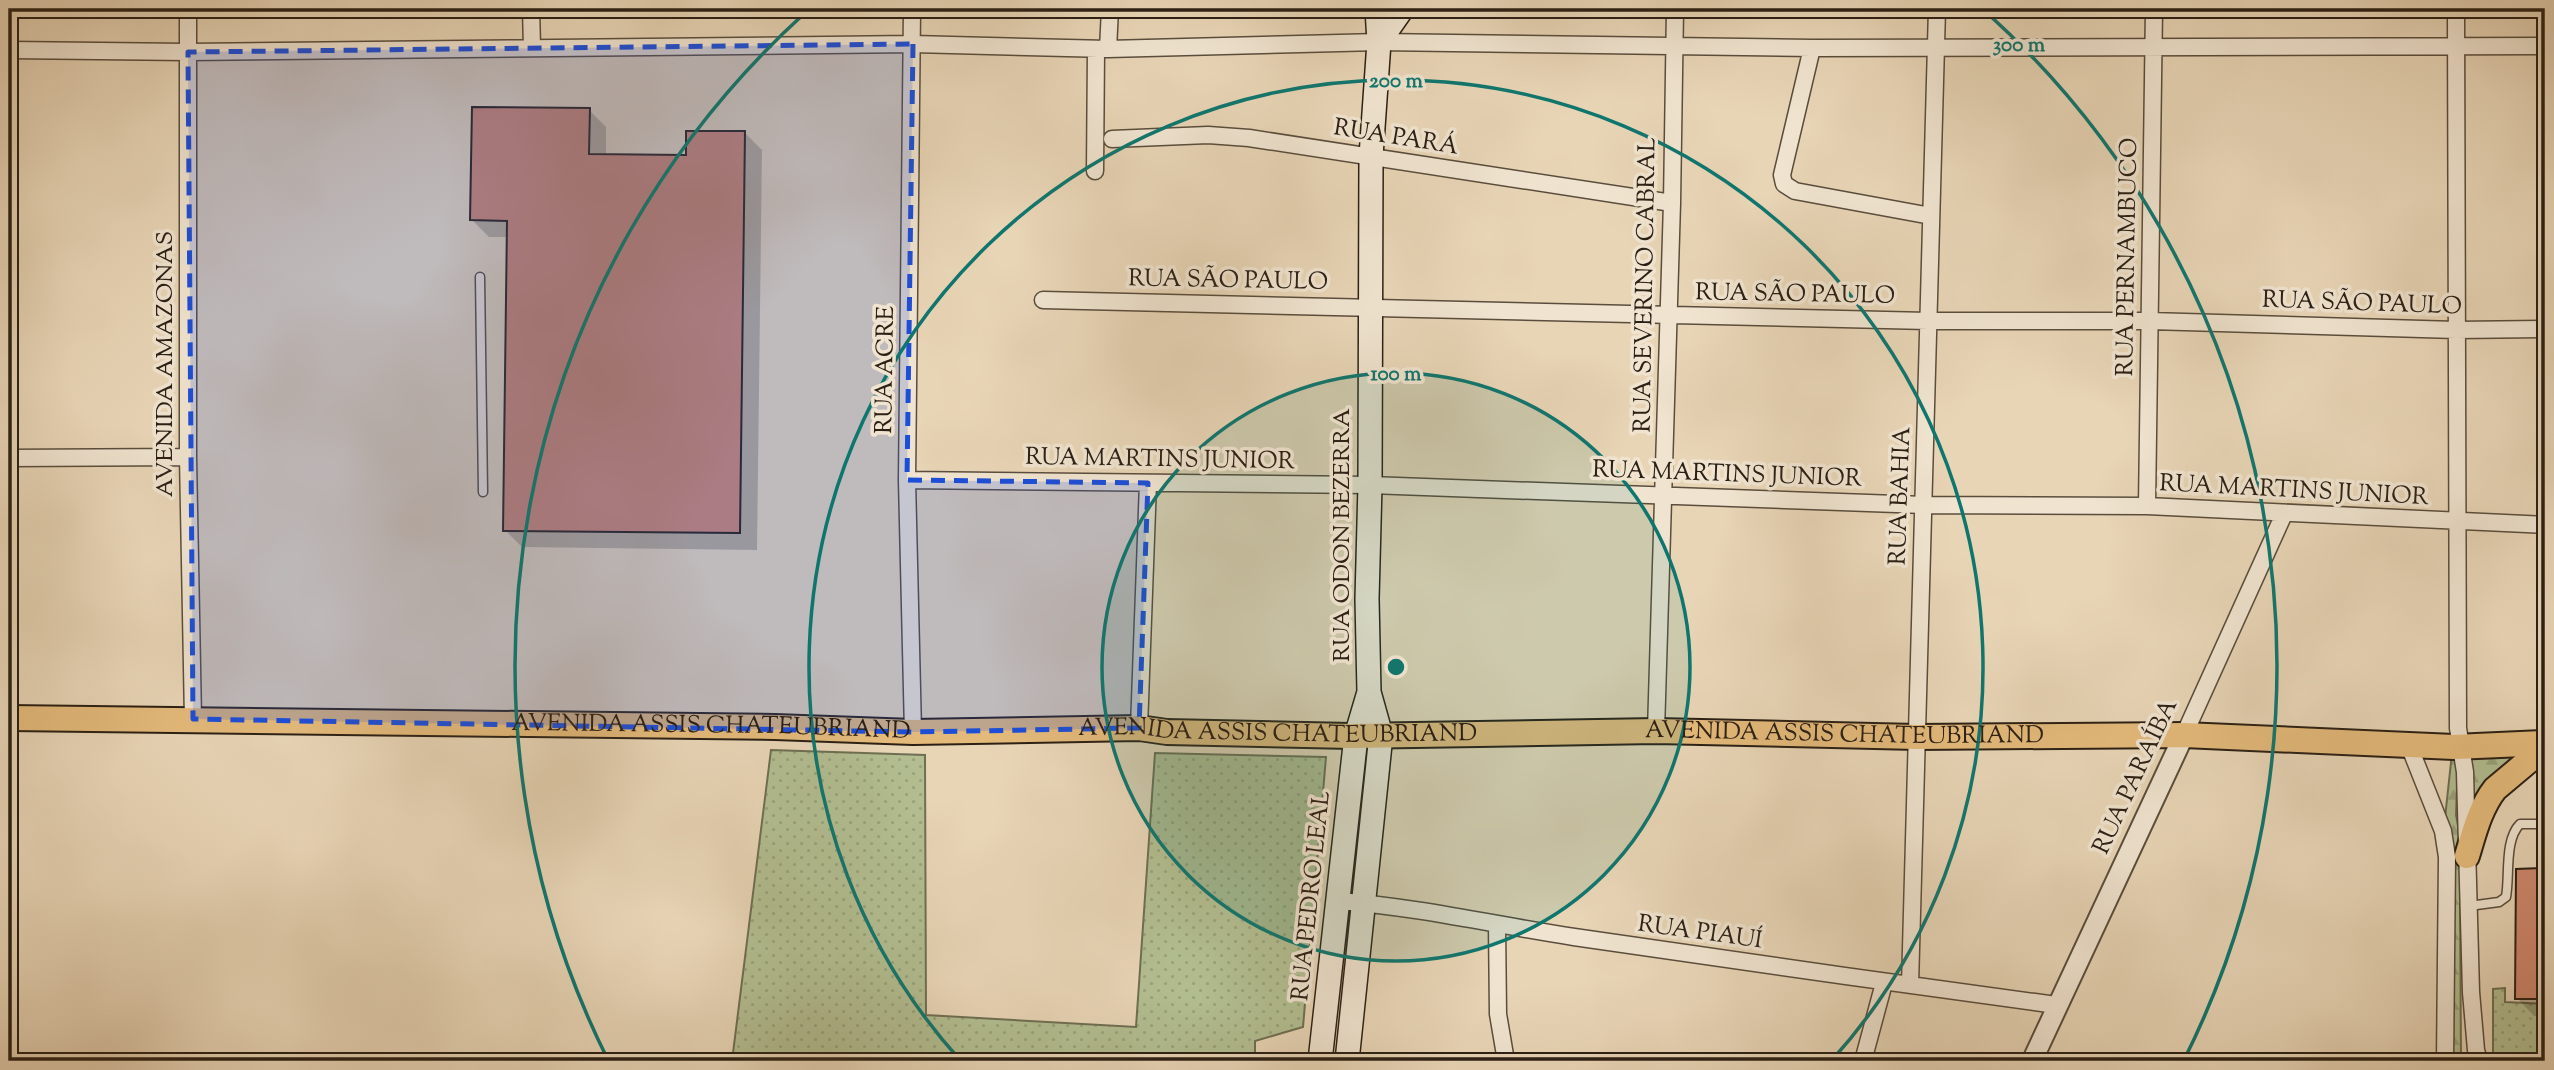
<svg xmlns="http://www.w3.org/2000/svg" width="2554" height="1070" font-family="'Sorts Mill Goudy',serif">
<style>
.green{fill:url(#green-dots);stroke:#6e6f53;stroke-width:2}
.forest{fill:url(#forest-firs);stroke:#6e6f53;stroke-width:2}
.shadow{fill:#0003}
.building{fill:#cf886e;stroke:#2b2015;stroke-width:2}
.lines{fill:none;stroke-linecap:round;stroke-linejoin:round}
.service-casing{stroke:#5a4d3d;stroke-width:11}
.minor-casing{stroke:#5a4d3d;stroke-width:19}
.tertiary-casing{stroke:#5a4d3d;stroke-width:23}
.secondary-casing{stroke:#2b2015;stroke-width:26}
.primary-casing{stroke:#2b2015;stroke-width:28}
.service{stroke:#f0e4d0;stroke-width:8}
.minor{stroke:#f0e4d0;stroke-width:16}
.tertiary{stroke:#f0e4d0;stroke-width:19}
.secondary{stroke:#f0e4d0;stroke-width:23}
.primary{stroke:#e4ba7b;stroke-width:24}
.marked{fill:#1d4ed8;fill-opacity:0.2;stroke:#1d4ed8;stroke-width:5;stroke-dasharray:14 9;stroke-linejoin:round}
.ring{fill:none;stroke:#0f766e;stroke-width:3.5}
.labels{text-anchor:middle;dominant-baseline:central;stroke-width:7;stroke-linejoin:round;paint-order:stroke}
.street-label{font-size:24px;fill:#2b2015;stroke:#f0e4d0}
.centre{fill:#0f766e;stroke:#f0e4d0;stroke-width:3.5}
.ring-label{font-size:21px;text-anchor:middle;font-weight:bold;fill:#0f766e;stroke:#f0e4d0;stroke-width:7;stroke-linejoin:round;paint-order:stroke}
</style>
<defs>
<pattern id="green-dots" width="8" height="8" patternUnits="userSpaceOnUse" patternTransform="scale(1.75)"><rect width="8" height="8" fill="#b2be91"/><path d="M2 2h.1M6 6h.1" fill="none" stroke="#99a37c" stroke-width="1.8" stroke-linecap="round"/></pattern>
<pattern id="forest-firs" width="22" height="20" patternUnits="userSpaceOnUse" patternTransform="scale(1.75)"><rect width="22" height="20" fill="#b2be91"/><path d="M5 1l3.5 6h-7zM16 11l3.5 6h-7z" fill="#99a37c"/></pattern>
</defs>
<rect width="100%" height="100%" fill="#e8d5b6"/>
<filter id="stains"><feTurbulence type="fractalNoise" baseFrequency=".00286" numOctaves="4"/><feColorMatrix values="0 0 0 0 .2 0 0 0 0 .09 0 0 0 0 .02 0 0 0 .5 -.17"/></filter>
<radialGradient id="worn" r=".72"><stop offset=".6" stop-color="#630" stop-opacity="0"/><stop offset="1" stop-color="#630" stop-opacity=".3"/></radialGradient>
<path class="green" d="M 771,750 L 925,755 L 926,1015 L 1136,1027 L 1155,753 L 1326,757 L 1303,1027 L 1255,1041 L 1255,1061 L 732,1061 Z
M 2505,988 L 2505,1002 L 2545,1004 L 2545,1054 L 2493,1053 L 2493,989 Z"/>
<path class="forest" d="M 2531,749 L 2469,830 L 2469,752 Z
M 2452,753 L 2458,754 L 2456,815 L 2463,852 L 2460,895 L 2461,1061 L 2439,1061 L 2441,855 Z"/>
<path class="shadow" d="M 589,110 L 606,127 L 606,156 L 688,157 L 745,133 L 762,150 L 757,550 L 522,547 L 505,530 L 508,237 L 489,237 L 472,220 Z
M 2543,870 L 2545,872 L 2545,1016 L 2534,1016 L 2517,998 Z"/>
<path class="building" d="M 472,107 L 590,108 L 589,154 L 686,155 L 686,131 L 745,131 L 740,533 L 503,531 L 507,221 L 470,220 Z
M 2545,868 L 2545,999 L 2515,999 L 2516,869 Z"/>
<g class="lines">
<defs>
<path id="service" d="M 480,277 L 483,492
M 2469,906 L 2499,902 L 2506,897 C 2510,876 2504,840 2520,824 L 2545,824"/>
<path id="minor" d="M 188,9 L 188,457 L 193,719
M 531,9 L 532,47
M 912,9 L 907,480 L 913,732
M 2456,9 L 2458,728 L 2465,772 L 2471,992 L 2476,1050 L 2479,1061
M 1812,48 L 1782,175 L 1784,184 L 1795,191 L 1931,216
M 1108,49 L 1110,9
M 9,50 L 188,52 L 913,44 L 1108,49 L 1379,42 L 1812,48 L 2545,46
M 1112,139 L 1208,135 L 1249,138 L 1672,203
M 1095,171 L 1096,49
M 1043,300 L 1928,321 L 2150,321 L 2456,330 L 2545,329
M 9,458 L 188,457
M 907,480 L 1370,485 L 1924,505 L 2147,506 L 2545,525
M 2147,506 L 2154,9
M 1139,728 L 1148,483
M 1656,731 L 1672,203 L 1675,9
M 2184,735 L 2284,514
M 2408,743 L 2443,831 L 2447,857 L 2445,1061
M 1338,901 C 1417,907 1496,925 1574,937 C 1735,961 1895,983 2056,1005
M 1497,925 L 1498,1014 L 1506,1061
M 1910,985 L 1937,9
M 1863,1061 L 1884,983"/>
<path id="tertiary" d="M 2032,1061 L 2184,735"/>
<path id="secondary" d="M 1379,42 L 1402,9
M 1320,1061 L 1356,736 L 1369,692
M 1347,1061 L 1381,735 L 1369,692 L 1367,599 L 1370,485 L 1371,156 L 1379,42 L 1377,9"/>
<g id="primary">
<path id="s1" d="M 9,718 L 775,727 L 913,732 L 1139,728 L 1167,732 L 1351,736 L 1656,731 L 1917,737 L 2184,735 L 2454,747 L 2545,743"/>
<path d="M 2467,856 C 2474,833 2480,808 2495,789 L 2545,747"/>
</g>
</defs>
<use href="#service" class="service-casing"/>
<use href="#minor" class="minor-casing"/>
<use href="#tertiary" class="tertiary-casing"/>
<use href="#secondary" class="secondary-casing"/>
<use href="#primary" class="primary-casing"/>
<use href="#service" class="service"/>
<use href="#minor" class="minor"/>
<use href="#tertiary" class="tertiary"/>
<use href="#secondary" class="secondary"/>
<use href="#primary" class="primary"/>
</g>
<path class="marked" d="M 913,44 L 907,480 L 1148,483 L 1139,728 L 913,732 L 193,719 L 188,52 Z"/>
<circle cx="1396" cy="667" r="294" fill="#0f766e" fill-opacity=".12"/>
<g class="ring">
<circle cx="1396" cy="667" r="294"/>
<path d="M960 1060A587 587 0 1 1 1832 1060"/>
<path d="M608 1060A881 881 0 0 1 806 12M1986 12A881 881 0 0 1 2184 1060"/>
</g>
<g class="labels">
<g class="street-label">
<text transform="translate(1396 138) rotate(9)">RUA PARÁ</text>
<text transform="translate(2128 257) rotate(-89)">RUA PERNAMBUCO</text>
<text transform="translate(1228 281) rotate(1)">RUA SÃO PAULO</text>
<text transform="translate(1646 285) rotate(-89)">RUA SEVERINO CABRAL</text>
<text transform="translate(1795 295) rotate(1)">RUA SÃO PAULO</text>
<text transform="translate(2362 304) rotate(2)">RUA SÃO PAULO</text>
<text transform="translate(166 364) rotate(-90)">AVENIDA AMAZONAS</text>
<text transform="translate(886 370) rotate(-89)">RUA ACRE</text>
<text transform="translate(1160 460) rotate(1)">RUA MARTINS JUNIOR</text>
<text transform="translate(1727 475) rotate(2)">RUA MARTINS JUNIOR</text>
<text transform="translate(2294 491) rotate(3)">RUA MARTINS JUNIOR</text>
<text transform="translate(1901 496) rotate(-88)">RUA BAHIA</text>
<text transform="translate(1343 535) rotate(-90)">RUA ODON BEZERRA</text>
<text stroke="none"><textPath href="#s1" startOffset="702">AVENIDA ASSIS CHATEUBRIAND</textPath></text>
<text stroke="none"><textPath href="#s1" startOffset="1269">AVENIDA ASSIS CHATEUBRIAND</textPath></text>
<text stroke="none"><textPath href="#s1" startOffset="1836">AVENIDA ASSIS CHATEUBRIAND</textPath></text>
<text transform="translate(2136 777) rotate(-65)">RUA PARAÍBA</text>
<text transform="translate(1312 896) rotate(-84)">RUA PEDRO LEAL</text>
<text transform="translate(1700 933) rotate(8)">RUA PIAUÍ</text>
</g>
</g>
<circle cx="1396" cy="667" r="10" class="centre"/>
<g class="ring-label">
<text x="2019" y="51">300 m</text>
<text x="1396" y="87">200 m</text>
<text x="1396" y="380">100 m</text>
</g>
<rect width="2554" height="1070" fill="none" stroke="#e8d5b6" stroke-width="35"/>
<rect x="10" y="10" width="2533" height="1049" fill="none" stroke="#2b2015" stroke-width="3.5"/>
<rect x="18" y="18" width="2519" height="1035" fill="none" stroke="#2b2015" stroke-width="2"/>
<rect width="100%" height="100%" filter="url(#stains)"/>
<rect width="100%" height="100%" fill="url(#worn)"/>
</svg>
